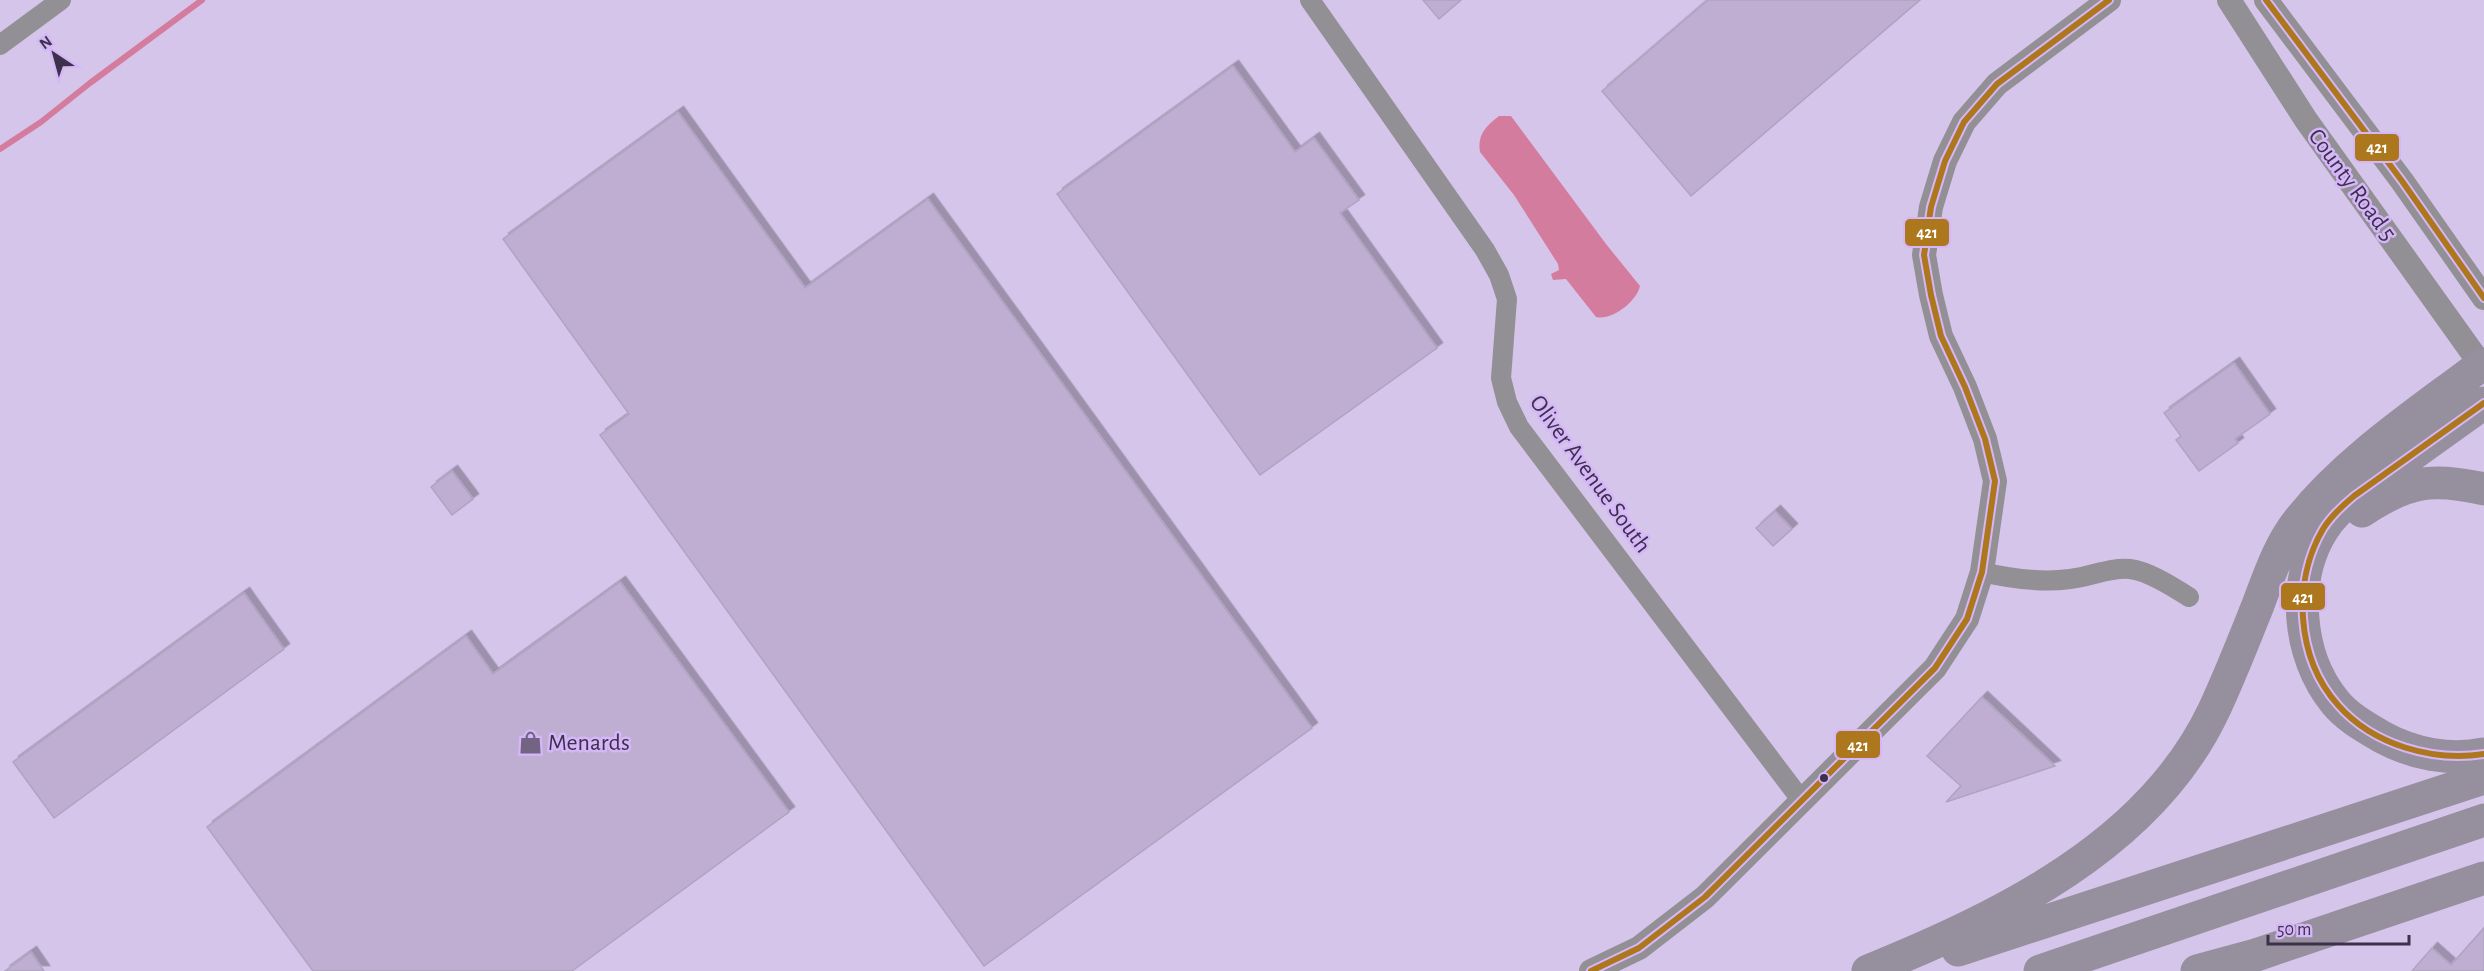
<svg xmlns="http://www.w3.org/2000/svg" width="2484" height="971" font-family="'Alegreya Sans',sans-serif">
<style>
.water{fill:#d47c9e}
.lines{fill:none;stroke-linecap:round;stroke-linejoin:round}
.stream{stroke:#d47c9e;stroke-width:6}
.building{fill:#bfaed2;stroke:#b0a3c0;stroke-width:1.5;filter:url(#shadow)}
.minor{stroke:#928f95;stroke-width:20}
.tertiary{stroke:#928f95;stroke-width:24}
.motorway{stroke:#968f9e;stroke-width:33}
.bus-1-casing{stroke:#d5b6f9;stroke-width:10}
.bus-1{stroke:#ad771e;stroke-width:6}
.bus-dot{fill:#3d304b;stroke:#d5b6f9;stroke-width:2}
.labels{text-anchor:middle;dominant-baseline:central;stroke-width:5;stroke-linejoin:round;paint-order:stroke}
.street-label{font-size:24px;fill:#3d304b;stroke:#d5b6f9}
.poi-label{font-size:24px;fill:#3d304b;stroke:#d5b6f9;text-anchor:start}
.line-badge{stroke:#d5b6f9;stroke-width:2}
.badge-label{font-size:16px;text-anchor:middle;font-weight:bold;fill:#fff}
</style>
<defs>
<filter id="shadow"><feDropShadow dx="5.5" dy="-5.5" stdDeviation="0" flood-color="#0004"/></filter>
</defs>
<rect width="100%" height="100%" fill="#d6c5ea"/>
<path class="water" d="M 1499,116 L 1511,116 L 1606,244 L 1640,286 C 1637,301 1612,321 1596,317 L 1566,279 L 1553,280 L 1551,274 L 1559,270 L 1558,264 L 1514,195 L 1480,152 C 1477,135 1486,126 1499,116 Z"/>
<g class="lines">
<path class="stream" d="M 0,149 L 41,122 L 90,83 L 202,0"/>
</g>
<path class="building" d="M 1423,0 L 1461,0 L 1439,19 Z
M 1708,0 L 1920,0 L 1691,196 L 1602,91 Z
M 1233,66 L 1295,152 L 1314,138 L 1359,200 L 1340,213 L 1437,348 L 1260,475 L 1057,194 Z
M 678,112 L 805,288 L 928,199 L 1312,728 L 984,966 L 600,435 L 629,414 L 503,239 Z
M 2234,363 L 2270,414 L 2235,439 L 2238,443 L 2199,471 L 2176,440 L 2181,436 L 2164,413 Z
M 452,471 L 473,499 L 452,515 L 431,487 Z
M 1775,511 L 1792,529 L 1773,546 L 1756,528 Z
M 620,582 L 789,812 L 572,971 L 313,971 L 207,827 L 466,636 L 493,674 Z
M 244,593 L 284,649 L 54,818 L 13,762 Z
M 1982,697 L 2055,766 L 1946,802 L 1961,786 L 1927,756 Z
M 2484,928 L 2484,971 L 2412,971 L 2432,948 L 2451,965 Z
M 31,952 L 44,971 L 5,971 Z"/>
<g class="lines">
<path class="minor" d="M 1310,0 L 1485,250 L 1499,275 L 1507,299 L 1501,378 L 1507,402 L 1519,427 L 1802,801
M 0,45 L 61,0
M 1982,572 C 2012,579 2040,583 2070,579 C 2090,577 2110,567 2130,569 C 2148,571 2173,587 2189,597"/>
<path class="tertiary" d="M 2229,0 L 2306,120 L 2484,369
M 2266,0 L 2402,181 L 2484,298
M 1591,971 L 1639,948 L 1705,897 L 1935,668 L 1967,619 L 1982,572 L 1995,481 L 1985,439 L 1965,387 L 1941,336 L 1931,295 L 1924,255 L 1931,207 L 1945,161 L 1964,122 L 1997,84 L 2109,0"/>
<path class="motorway" d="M 2484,403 L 2354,496 C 2342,506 2331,516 2323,529 C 2291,579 2297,656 2335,702 C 2347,717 2365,727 2382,737 C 2413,754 2450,761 2484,754
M 2362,511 C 2407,481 2431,477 2484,489
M 1958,950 L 2484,778
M 1868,971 C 2000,917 2150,846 2214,710 C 2230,676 2244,640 2258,605 C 2269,576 2279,545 2299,520 C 2349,458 2418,413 2481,365
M 2040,971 L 2484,820
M 2197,971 L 2256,955 L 2484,878"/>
<defs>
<path id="bus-1" d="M 2266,0 L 2402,181 L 2484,298
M 2484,403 L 2354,496 C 2342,506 2331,516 2323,529 C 2292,582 2296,658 2338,705 C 2373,745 2433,762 2484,754
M 1591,971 L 1639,948 L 1705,897 L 1935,668 L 1967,619 L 1982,572 L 1995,481 L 1985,439 L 1965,387 L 1941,336 L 1931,295 L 1924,255 L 1931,207 L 1945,161 L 1964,122 L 1997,84 L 2109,0"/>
</defs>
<use href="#bus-1" class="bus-1-casing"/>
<use href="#bus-1" class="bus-1"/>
</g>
<defs>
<symbol id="shop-bare" viewBox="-9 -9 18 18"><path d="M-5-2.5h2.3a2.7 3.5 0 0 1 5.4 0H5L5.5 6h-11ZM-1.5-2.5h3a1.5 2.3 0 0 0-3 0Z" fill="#736483" stroke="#d5b6f9" stroke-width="2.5" paint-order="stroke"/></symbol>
</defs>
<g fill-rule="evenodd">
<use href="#shop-bare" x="514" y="726" width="33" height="33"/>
</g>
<circle class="bus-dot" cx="1824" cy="778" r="5"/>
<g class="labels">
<g class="street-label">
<text transform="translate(2352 185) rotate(54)">County Road 5</text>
<text transform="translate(1590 474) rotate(54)">Oliver Avenue South</text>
</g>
<g class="poi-label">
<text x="548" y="743">Menards</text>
</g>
</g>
<g class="line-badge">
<rect x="2354" y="133" width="46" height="29" rx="6" fill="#ad771e"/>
<rect x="1904" y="218" width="46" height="29" rx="6" fill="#ad771e"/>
<rect x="2280" y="582" width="46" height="29" rx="6" fill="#ad771e"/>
<rect x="1835" y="730" width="46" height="29" rx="6" fill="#ad771e"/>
</g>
<g class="badge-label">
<text x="2377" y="153">421</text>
<text x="1927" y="238">421</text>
<text x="2303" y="603">421</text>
<text x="1858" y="751">421</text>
</g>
<g transform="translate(54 54) rotate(324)" stroke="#d5b6f9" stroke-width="4.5" paint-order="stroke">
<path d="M0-4.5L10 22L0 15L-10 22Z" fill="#3d304b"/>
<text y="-9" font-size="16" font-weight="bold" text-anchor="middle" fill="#3d304b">N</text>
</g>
<path d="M2268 935v9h141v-9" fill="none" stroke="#3d304b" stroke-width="3"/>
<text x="2277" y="935" font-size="18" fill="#3d304b" stroke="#d5b6f9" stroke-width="4.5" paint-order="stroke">50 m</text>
</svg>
